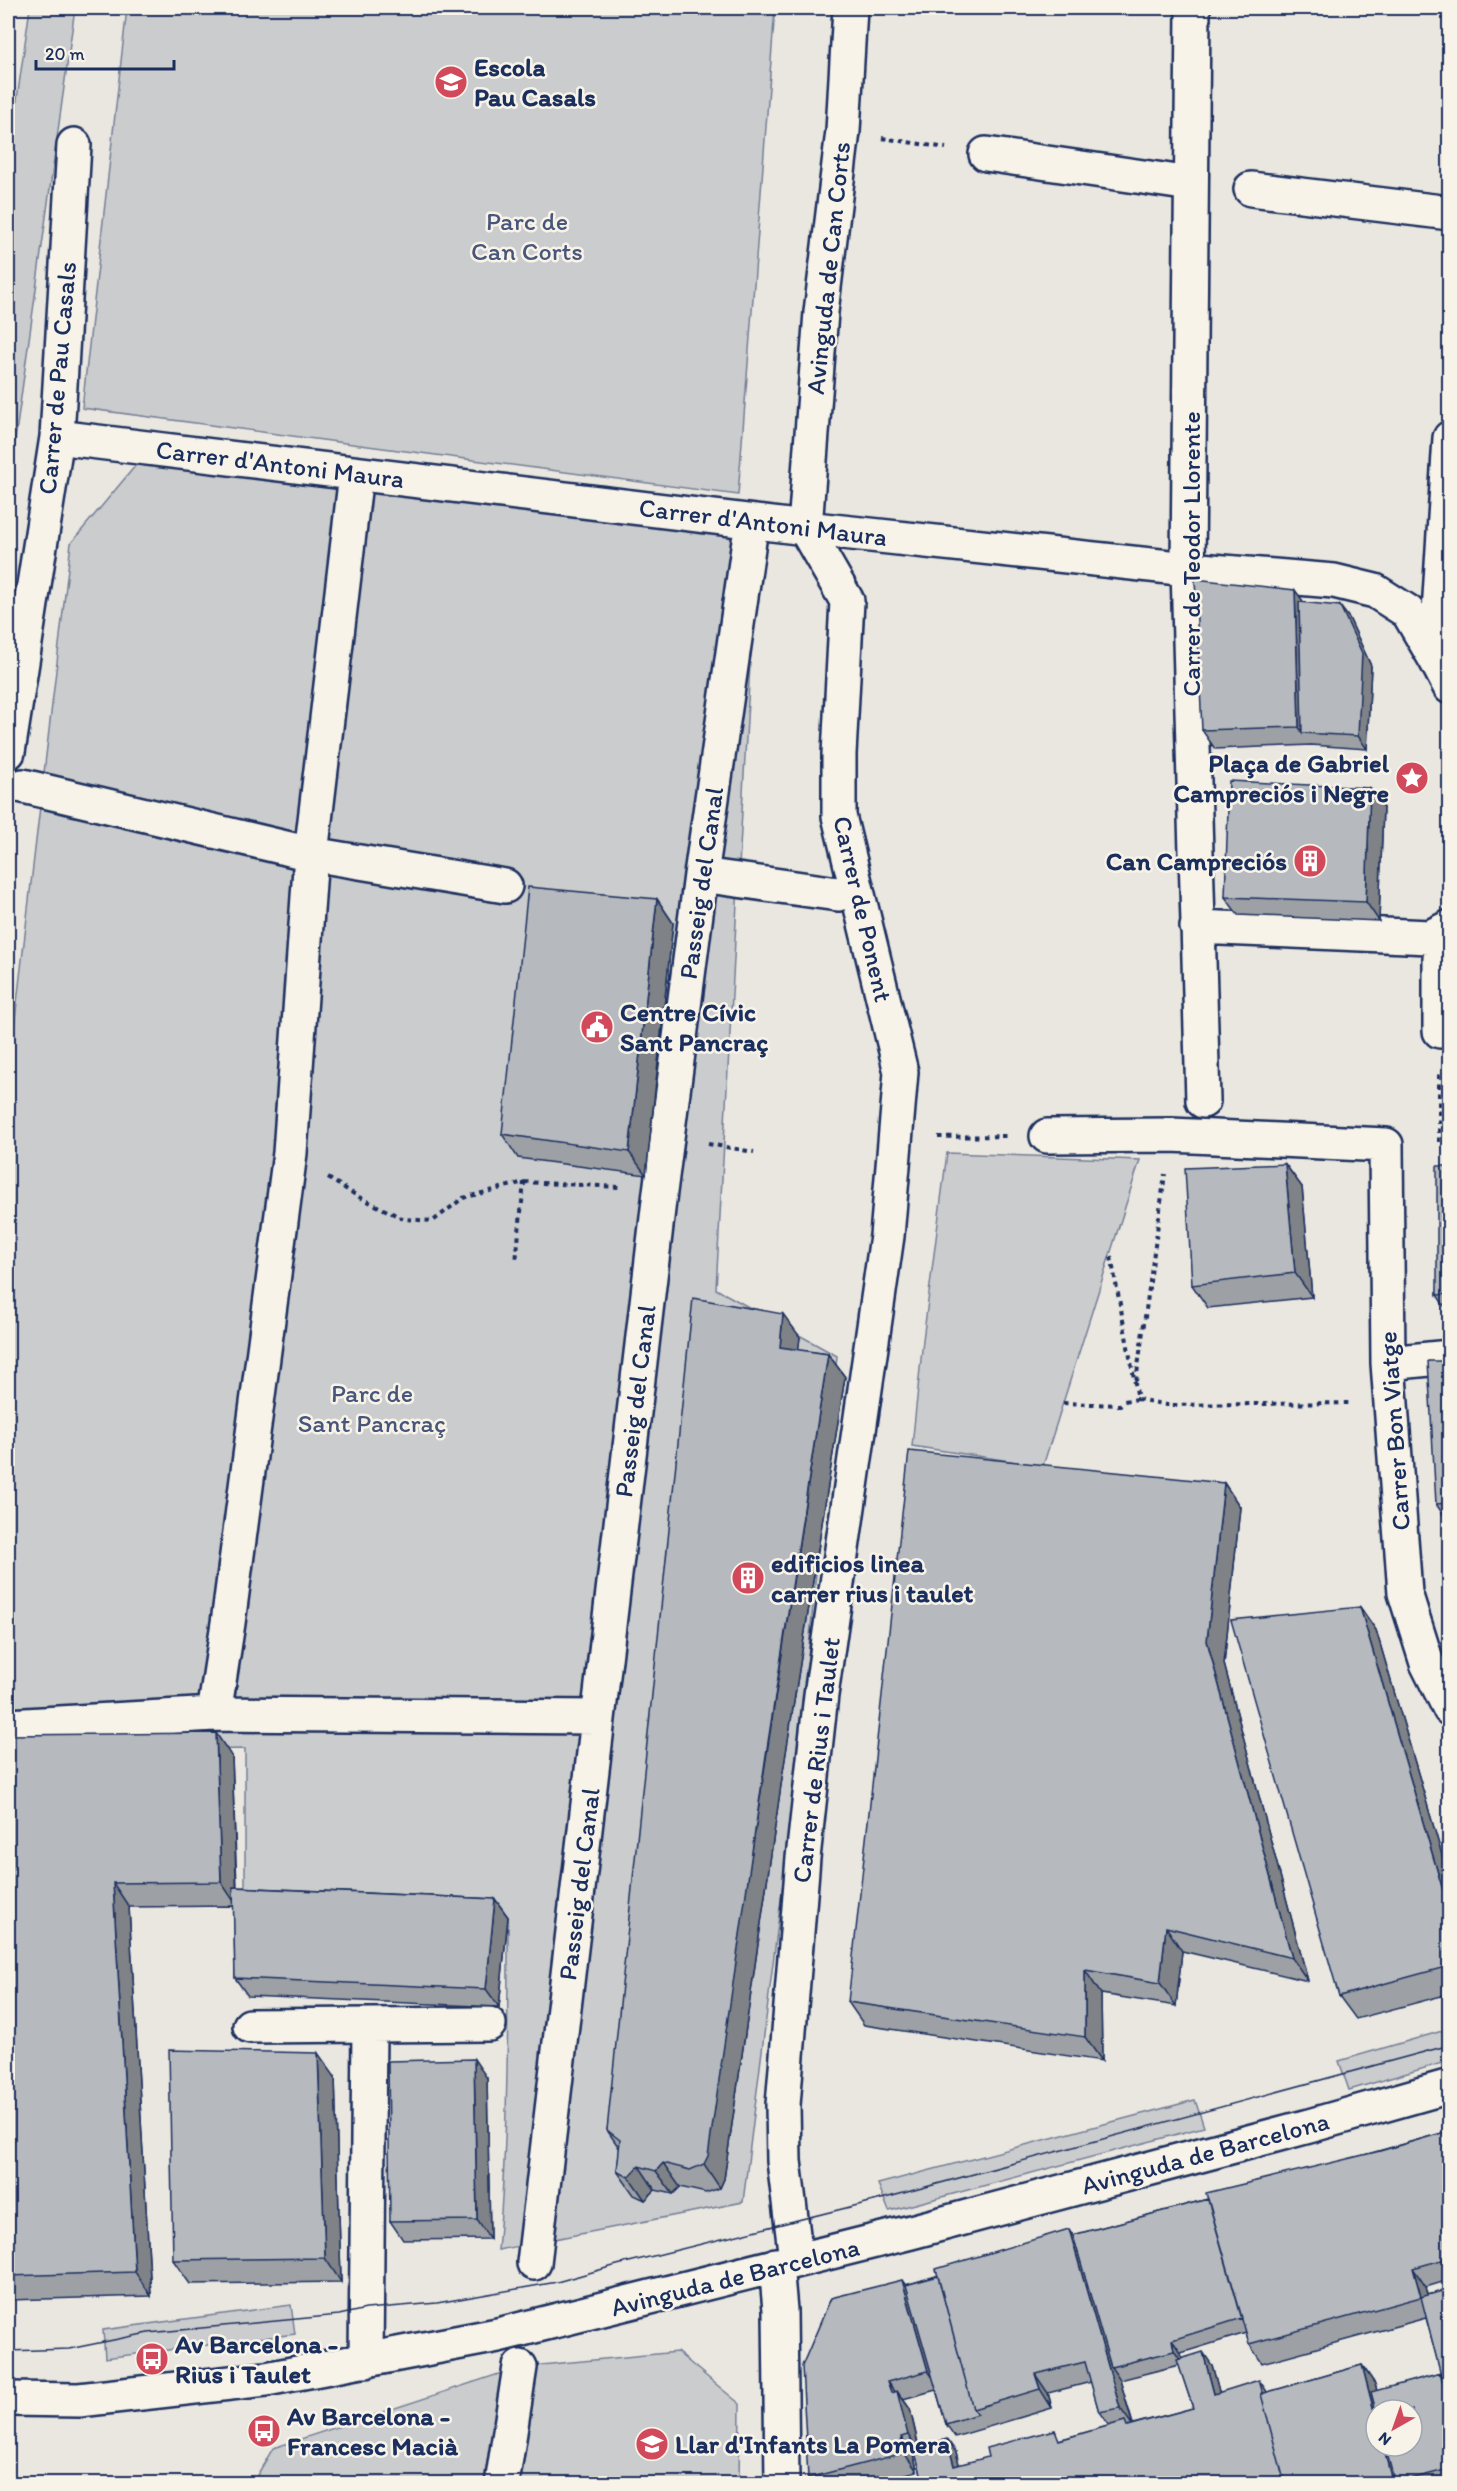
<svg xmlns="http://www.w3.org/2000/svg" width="1457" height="2491" font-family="Itim,sans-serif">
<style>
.green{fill:#cbcccd;stroke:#737e96;stroke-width:1.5}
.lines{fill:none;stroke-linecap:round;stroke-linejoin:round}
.minor-casing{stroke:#1b2f5e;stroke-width:38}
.path{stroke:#1b2f5e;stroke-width:4;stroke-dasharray:4.5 4.5;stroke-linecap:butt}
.minor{stroke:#f7f3e8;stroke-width:33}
.tram{stroke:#1b2f5e;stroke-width:1.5}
.wall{fill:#9da0a4;stroke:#1b2f5e;stroke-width:1.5;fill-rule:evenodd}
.shaded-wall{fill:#7f8286;stroke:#1b2f5e;stroke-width:1.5}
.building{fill:#b6babf;stroke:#1b2f5e;stroke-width:1.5}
.labels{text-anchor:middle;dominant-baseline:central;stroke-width:5;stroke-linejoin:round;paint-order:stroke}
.poi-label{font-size:26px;font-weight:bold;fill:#1b2f5e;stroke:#f7f3e8;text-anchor:start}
.park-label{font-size:26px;fill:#47567a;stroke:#f7f3e8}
.street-label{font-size:26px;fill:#1b2f5e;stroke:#f7f3e8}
</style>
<rect width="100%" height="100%" fill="#eae7e0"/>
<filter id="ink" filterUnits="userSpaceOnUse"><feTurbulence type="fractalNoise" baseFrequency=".0167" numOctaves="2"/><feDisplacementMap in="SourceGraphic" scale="12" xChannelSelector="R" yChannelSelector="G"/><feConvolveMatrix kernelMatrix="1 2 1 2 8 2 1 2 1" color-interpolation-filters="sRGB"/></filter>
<g filter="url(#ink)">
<path class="green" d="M 30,8 L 75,8 L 8,491 L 8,162 Z
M 127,8 L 775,8 L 738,495 L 82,408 Z
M 141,459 L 757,536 L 716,1289 L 837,1356 L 797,1772 L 743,2202 L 498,2250 C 508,2139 508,2029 508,1917 L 245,1896 L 245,1749 L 8,1753 L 8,1079 L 71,543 Z
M 947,1153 L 1140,1160 L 1043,1466 L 912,1446 L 923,1340 Z
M 1449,2029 L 1449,2061 L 1349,2090 L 1339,2061 Z
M 1195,2100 L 1204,2127 L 889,2211 L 878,2184 Z
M 291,2305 L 295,2334 L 105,2358 L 103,2330 Z
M 677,2352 L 740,2404 L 739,2483 L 252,2484 L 273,2448 L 520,2367 Z"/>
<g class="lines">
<defs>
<path id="minor" d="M 1193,8 L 1188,569 L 1203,1101
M 986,154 L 1191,184
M 1251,189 L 1450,213
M 57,437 L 805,528 L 1188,569 L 1334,581 L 1375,591 L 1408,612 L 1436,660 L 1450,687
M 805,528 L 821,312 L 843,131 L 850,8
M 1436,660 L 1450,438
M 8,752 L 57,437 L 74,145
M 23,786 L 311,854 L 505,886
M 701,875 L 838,894
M 1197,927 L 1430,937 L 1450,927
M 1440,1031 L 1440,958
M 1047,1136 L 1171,1135 L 1386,1145 L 1388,1363 L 1405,1593 L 1427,1663 L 1450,1709
M 1388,1363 L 1450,1357
M 214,1714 L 228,1623 L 290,1153 L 311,854 L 356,474
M 8,1726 L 214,1714 L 597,1717
M 250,2026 L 489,2024
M 796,2259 L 784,2161 L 783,2105 L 803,1858 L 821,1695 L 887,1236 L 901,1072 L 839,816 L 839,754 L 847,601 L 805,528
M 534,2263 L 660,1192 L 701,875 L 749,541
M 776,2265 L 780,2310 L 782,2484
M 366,2361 L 369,2027
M 8,2399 L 79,2400 L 266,2379 L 498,2335 L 911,2232 L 1309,2126 L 1450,2086
M 502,2484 L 520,2367"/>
</defs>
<use href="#minor" class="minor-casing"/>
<path class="path" d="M 882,138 L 946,148
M 938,1137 L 1007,1136
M 1439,1142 L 1439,1071
M 708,1144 L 754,1152
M 328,1178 L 359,1197 L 404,1219 L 433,1221 L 463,1198 L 524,1182 L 516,1262
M 524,1182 L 619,1187
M 1111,1257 L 1138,1399 L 1167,1405 L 1351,1403
M 1136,1381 L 1165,1174
M 1063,1403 L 1120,1405 L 1124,1401 L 1138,1399"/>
<use href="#minor" class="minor"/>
<path class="tram" d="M 8,2351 L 69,2349 L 148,2333 L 339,2315 L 366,2309 L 437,2303 L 557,2282 L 617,2265 L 874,2201 L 1450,2045"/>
</g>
<path class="wall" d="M 1304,602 L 1349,618 L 1371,666 L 1367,749 L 1311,745 L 1215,749 L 1202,730 Z
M 1383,806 L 1379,921 L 1238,915 L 1225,897 Z
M 657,899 L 673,923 L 646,1175 L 518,1158 L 502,1134 Z
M 1285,1164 L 1302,1187 L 1312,1297 L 1208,1308 L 1192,1285 Z
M 1449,1166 L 1449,1313 L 1437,1295 Z
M 800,1337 L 798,1350 L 828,1354 L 845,1377 L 782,1778 L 724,2179 L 720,2188 L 706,2193 L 680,2187 L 673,2194 L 655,2190 L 645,2200 L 634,2195 L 617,2171 L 620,2149 L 607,2130 Z
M 1449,1361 L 1449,1523 L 1436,1504 Z
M 1224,1483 L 1240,1507 L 1224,1664 L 1308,1981 L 1182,1951 L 1176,2006 L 1101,1994 L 1102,2061 L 864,2025 L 848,2002 Z
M 1360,1607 L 1376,1630 L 1449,1879 L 1449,1994 L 1356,2019 L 1339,1996 Z
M 8,1735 L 232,1757 L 237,1887 L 495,1899 L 508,1917 L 499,2007 L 248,1996 L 235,1978 L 234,1906 L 129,1907 L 151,2296 L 8,2300 Z
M 335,2077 L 341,2282 L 190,2284 L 173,2260 Z
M 487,2078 L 490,2239 L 403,2240 L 390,2221 Z
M 1449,2131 L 1449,2280 L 1426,2287 L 1428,2295 L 1449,2289 L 1449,2484 L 924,2484 L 916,2455 L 914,2455 L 917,2471 L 870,2484 L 811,2484 L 808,2478 L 906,2285 L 1073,2235 L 1208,2199 ZM 1426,2318 L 1441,2373 L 1377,2391 L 1375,2384 L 1362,2365 L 1268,2392 L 1219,2392 L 1212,2365 L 1182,2358 L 1181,2353 L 1246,2333 L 1249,2344 L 1262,2363 ZM 1179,2365 L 1193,2408 L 1133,2424 L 1120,2380 ZM 1091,2382 L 1099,2412 L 1109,2426 L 1062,2439 L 959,2465 L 956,2452 L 919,2447 L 910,2409 L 903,2399 L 936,2390 L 946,2424 L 955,2437 L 1052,2408 L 1048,2393 Z"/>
<path class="shaded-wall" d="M 1295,590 L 1308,608 L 1302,733 L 1299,727 Z
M 1340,606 L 1349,618 L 1371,666 L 1367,749 L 1358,736 Z
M 1370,788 L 1383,806 L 1379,921 L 1366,902 Z
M 657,899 L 673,923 L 646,1175 L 629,1152 Z
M 1285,1164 L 1302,1187 L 1312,1297 L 1295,1273 Z
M 783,1314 L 800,1337 L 796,1370 L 780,1347 Z
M 828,1354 L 845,1377 L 782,1778 L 724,2179 L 720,2188 L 704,2164 Z
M 1224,1483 L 1240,1507 L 1224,1664 L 1308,1981 L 1292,1958 L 1207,1641 Z
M 1360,1607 L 1376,1630 L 1449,1879 L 1449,1911 Z
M 216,1733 L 232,1757 L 237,1906 L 221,1882 Z
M 113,1883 L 129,1907 L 151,2296 L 135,2272 Z
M 495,1899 L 508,1917 L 499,2007 L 486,1989 Z
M 1166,1927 L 1182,1951 L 1176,2006 L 1160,1983 Z
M 1085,1970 L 1101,1994 L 1102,2061 L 1085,2037 Z
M 318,2053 L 335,2077 L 341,2282 L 325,2258 Z
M 474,2059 L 487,2078 L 490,2239 L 477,2220 Z
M 663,2163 L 680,2187 L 673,2194 L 656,2171 Z
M 639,2166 L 655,2190 L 645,2200 L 629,2177 Z
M 1069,2229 L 1082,2248 L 1111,2367 L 1120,2380 L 1133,2426 L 1120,2408 Z
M 1413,2268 L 1426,2287 L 1434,2316 L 1421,2297 Z
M 902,2280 L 915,2298 L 941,2389 L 928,2371 Z
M 1172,2340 L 1181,2353 L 1183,2364 L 1174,2351 Z
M 1203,2352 L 1212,2365 L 1223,2406 L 1214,2394 Z
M 1362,2365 L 1375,2384 L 1382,2410 L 1376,2410 L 1376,2419 Z
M 1035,2374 L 1048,2393 L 1052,2408 L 1040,2389 Z
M 1259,2380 L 1268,2393 L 1287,2484 Z
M 887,2382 L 899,2398 L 897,2391 L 910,2409 L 920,2453 L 908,2435 Z
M 901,2437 L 914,2455 L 917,2471 L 904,2453 Z
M 947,2439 L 956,2452 L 963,2479 L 954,2466 Z
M 1383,2446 L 1391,2446 L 1395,2483 L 1391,2477 Z"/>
<path class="building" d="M 1195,579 L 1295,590 L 1299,727 L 1202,730 Z
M 1299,602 L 1340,606 L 1362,653 L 1358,736 L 1302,733 Z
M 1229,781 L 1370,788 L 1366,902 L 1225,897 Z
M 528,887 L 657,899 L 629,1152 L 502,1134 Z
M 1285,1164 L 1295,1273 L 1192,1285 L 1185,1168 Z
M 1437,1166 L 1449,1166 L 1449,1294 L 1437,1295 Z
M 693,1298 L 783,1314 L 780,1347 L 828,1354 L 766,1755 L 708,2156 L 704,2164 L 690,2170 L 663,2163 L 656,2171 L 639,2166 L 629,2177 L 617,2171 L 620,2140 L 607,2130 Z
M 1428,1361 L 1449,1361 L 1449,1503 L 1436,1504 Z
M 909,1451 L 1224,1483 L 1207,1641 L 1292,1958 L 1166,1927 L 1160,1983 L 1085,1970 L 1085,2037 L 848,2002 Z
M 1360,1607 L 1449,1911 L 1449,1966 L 1339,1996 L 1231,1620 Z
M 216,1733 L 221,1882 L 113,1883 L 135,2272 L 8,2276 L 8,1735 Z
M 233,1887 L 495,1899 L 486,1989 L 235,1978 Z
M 169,2050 L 318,2053 L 325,2258 L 173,2260 Z
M 474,2059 L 477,2220 L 390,2221 L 388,2061 Z
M 1449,2131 L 1449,2258 L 1413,2268 L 1421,2297 L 1249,2344 L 1206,2193 L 1380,2151 Z
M 1208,2199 L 1242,2318 L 1172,2340 L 1174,2351 L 1111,2367 L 1073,2235 Z
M 1069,2229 L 1120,2408 L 1099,2412 L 1085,2362 L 1035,2374 L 1040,2389 L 973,2409 L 936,2269 Z
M 938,2276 L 973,2409 L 977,2414 L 946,2424 L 906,2285 Z
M 902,2280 L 928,2371 L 887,2382 L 891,2393 L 897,2391 L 908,2435 L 901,2437 L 904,2453 L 808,2478 L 802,2366 L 831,2298 Z
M 1449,2289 L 1449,2407 L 1421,2297 Z
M 1203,2352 L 1214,2394 L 1259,2380 L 1263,2394 L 1261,2394 L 1285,2484 L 924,2484 L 914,2449 L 947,2439 L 954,2466 L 988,2457 L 986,2448 L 1055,2430 L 1059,2440 L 1125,2421 L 1127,2426 L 1193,2408 L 1177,2360 Z
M 1362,2365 L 1376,2419 L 1376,2446 L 1383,2446 L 1391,2477 L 1368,2484 L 1285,2484 L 1261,2394 Z
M 1441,2373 L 1449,2407 L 1449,2469 L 1395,2483 L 1385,2446 L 1412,2446 L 1412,2410 L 1376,2411 L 1371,2392 Z"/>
</g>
<defs>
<symbol id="school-disc" viewBox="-11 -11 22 22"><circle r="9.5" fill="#d1495b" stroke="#f7f3e8"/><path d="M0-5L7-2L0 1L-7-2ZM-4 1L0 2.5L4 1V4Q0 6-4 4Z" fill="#fff"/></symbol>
<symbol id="sight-disc" viewBox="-11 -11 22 22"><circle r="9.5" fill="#d1495b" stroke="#f7f3e8"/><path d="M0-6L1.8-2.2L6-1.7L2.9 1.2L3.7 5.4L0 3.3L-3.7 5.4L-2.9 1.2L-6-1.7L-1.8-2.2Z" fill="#fff"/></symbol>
<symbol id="building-disc" viewBox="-11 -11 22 22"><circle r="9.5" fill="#d1495b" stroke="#f7f3e8"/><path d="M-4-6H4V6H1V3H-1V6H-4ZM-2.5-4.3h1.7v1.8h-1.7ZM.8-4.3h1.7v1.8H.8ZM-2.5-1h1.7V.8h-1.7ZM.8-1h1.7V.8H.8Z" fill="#fff"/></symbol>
<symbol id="civic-disc" viewBox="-11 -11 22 22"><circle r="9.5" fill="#d1495b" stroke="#f7f3e8"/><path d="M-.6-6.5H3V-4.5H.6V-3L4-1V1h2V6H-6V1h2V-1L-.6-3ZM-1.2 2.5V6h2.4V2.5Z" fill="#fff"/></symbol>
<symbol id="bus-disc" viewBox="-11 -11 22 22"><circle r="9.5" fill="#d1495b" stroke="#f7f3e8"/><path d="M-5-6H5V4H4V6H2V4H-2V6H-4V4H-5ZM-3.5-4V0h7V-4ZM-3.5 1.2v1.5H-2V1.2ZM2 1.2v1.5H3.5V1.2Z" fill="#fff"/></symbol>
</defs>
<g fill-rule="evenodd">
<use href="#school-disc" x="432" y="63" width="38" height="38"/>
<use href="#sight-disc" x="1393" y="759" width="38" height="38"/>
<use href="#building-disc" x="1291" y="842" width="38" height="38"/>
<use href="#civic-disc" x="578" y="1008" width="38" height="38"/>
<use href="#building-disc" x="729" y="1559" width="38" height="38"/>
<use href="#bus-disc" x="133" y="2340" width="38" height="38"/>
<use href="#bus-disc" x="245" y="2412" width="38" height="38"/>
<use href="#school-disc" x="633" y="2425" width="38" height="38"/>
</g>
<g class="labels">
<g class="poi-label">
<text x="474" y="67">Escola<tspan x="474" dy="30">Pau Casals</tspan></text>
<text x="1389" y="763" text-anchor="end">Plaça de Gabriel<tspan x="1389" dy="30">Campreciós i Negre</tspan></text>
<text x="1287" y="861" text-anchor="end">Can Campreciós</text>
<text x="620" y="1012">Centre Cívic<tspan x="620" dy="30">Sant Pancraç</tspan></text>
<text x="771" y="1563">edificios linea<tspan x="771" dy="30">carrer rius i taulet</tspan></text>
<text x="175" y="2344">Av Barcelona -<tspan x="175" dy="30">Rius i Taulet</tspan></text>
<text x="287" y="2416">Av Barcelona -<tspan x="287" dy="30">Francesc Macià</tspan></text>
<text x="675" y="2444">Llar d'Infants La Pomera</text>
</g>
<g class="park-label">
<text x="527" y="221">Parc de<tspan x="527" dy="30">Can Corts</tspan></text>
<text x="372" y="1393">Parc de<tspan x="372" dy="30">Sant Pancraç</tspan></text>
</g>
<g class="street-label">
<text transform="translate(828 268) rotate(-84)">Avinguda de Can Corts</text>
<text transform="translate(57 378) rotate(-85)">Carrer de Pau Casals</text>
<text transform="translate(280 464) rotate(7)">Carrer d'Antoni Maura</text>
<text transform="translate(763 522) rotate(7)">Carrer d'Antoni Maura</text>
<text transform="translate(1191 554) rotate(-90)">Carrer de Teodor Llorente</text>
<text transform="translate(701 883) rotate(-82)">Passeig del Canal</text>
<text transform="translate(863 909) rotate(77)">Carrer de Ponent</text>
<text transform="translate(635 1401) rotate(-83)">Passeig del Canal</text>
<text transform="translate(1394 1431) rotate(-94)">Carrer Bon Viatge</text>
<text transform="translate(816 1760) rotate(-83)">Carrer de Rius i Taulet</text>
<text transform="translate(579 1884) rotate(-83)">Passeig del Canal</text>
<text transform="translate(1205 2153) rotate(-15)">Avinguda de Barcelona</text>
<text transform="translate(735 2277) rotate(-14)">Avinguda de Barcelona</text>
</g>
</g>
<rect width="1457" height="2491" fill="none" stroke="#f7f3e8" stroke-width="30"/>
<rect x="15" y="15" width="1427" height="2461" fill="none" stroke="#1b2f5e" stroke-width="2" filter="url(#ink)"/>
<g transform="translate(1394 2428) rotate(220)"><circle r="28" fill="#f7f3e8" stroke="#9fa5b1" stroke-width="1.5"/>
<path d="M0-4.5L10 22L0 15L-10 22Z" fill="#d1495b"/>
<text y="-9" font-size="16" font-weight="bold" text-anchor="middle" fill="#1b2f5e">N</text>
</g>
<path d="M36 60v9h138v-9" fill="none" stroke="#1b2f5e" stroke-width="3"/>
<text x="45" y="60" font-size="18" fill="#1b2f5e" stroke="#f7f3e8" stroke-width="4.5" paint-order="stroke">20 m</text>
</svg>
